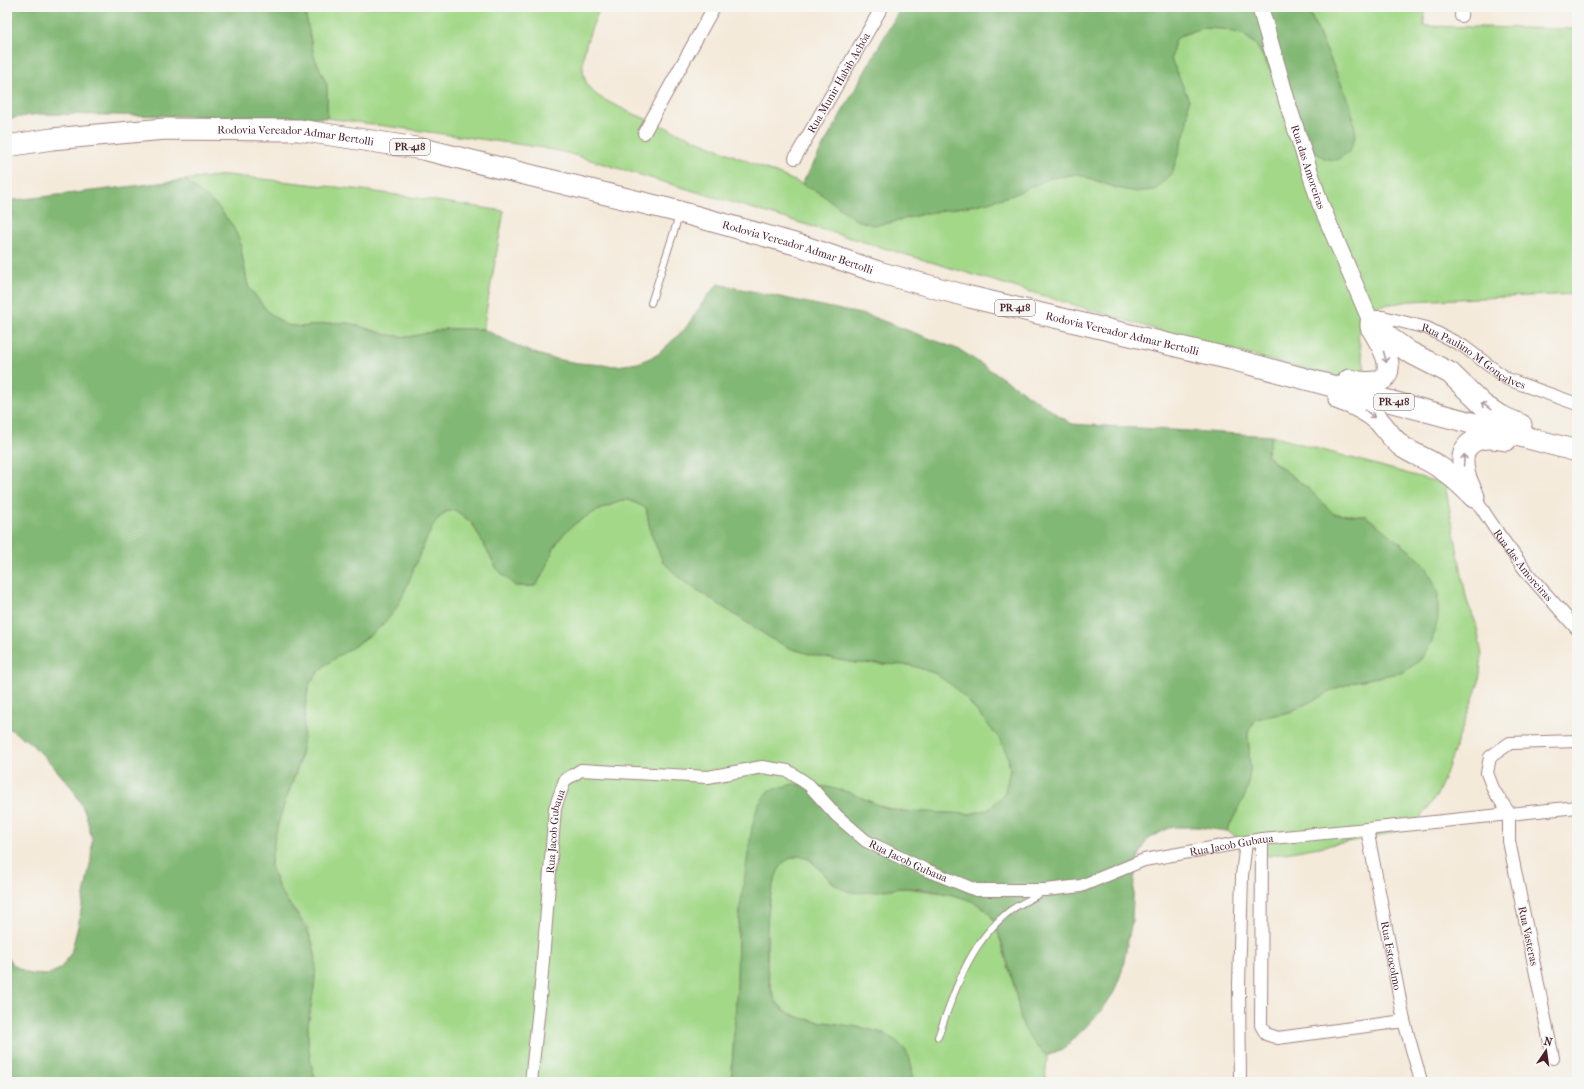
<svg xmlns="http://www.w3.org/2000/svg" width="1584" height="1089" font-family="'IM FELL French Canon',serif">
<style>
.green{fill:#a3d888;stroke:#767c5a}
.forest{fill:#82b874;stroke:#666c50}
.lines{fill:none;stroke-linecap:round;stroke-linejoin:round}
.lane-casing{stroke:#9f8482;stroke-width:8}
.street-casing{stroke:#9f8482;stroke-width:14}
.secondary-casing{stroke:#9f8482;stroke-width:18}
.highway-casing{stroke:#9f8482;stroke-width:23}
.lane{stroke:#fff;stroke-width:6}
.street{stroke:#fff;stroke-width:12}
.secondary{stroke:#fff;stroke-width:16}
.highway{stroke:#fff;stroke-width:21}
.oneway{stroke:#ae9aa0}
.labels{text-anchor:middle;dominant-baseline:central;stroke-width:3;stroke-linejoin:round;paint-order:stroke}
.shield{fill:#f6f6f2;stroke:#7e6067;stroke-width:1}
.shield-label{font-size:10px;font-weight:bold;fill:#4a1f2b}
.street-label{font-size:11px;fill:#4a1f2b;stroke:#f6f6f2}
</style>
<rect width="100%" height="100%" fill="#f6f6f2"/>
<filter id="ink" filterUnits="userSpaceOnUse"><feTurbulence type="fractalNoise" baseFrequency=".025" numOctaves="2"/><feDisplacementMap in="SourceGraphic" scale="8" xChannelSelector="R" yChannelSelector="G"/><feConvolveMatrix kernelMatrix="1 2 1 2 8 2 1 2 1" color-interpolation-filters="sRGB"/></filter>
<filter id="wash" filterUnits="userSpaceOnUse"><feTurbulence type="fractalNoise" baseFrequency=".012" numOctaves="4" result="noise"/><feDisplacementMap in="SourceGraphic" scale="16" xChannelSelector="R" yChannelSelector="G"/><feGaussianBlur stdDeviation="0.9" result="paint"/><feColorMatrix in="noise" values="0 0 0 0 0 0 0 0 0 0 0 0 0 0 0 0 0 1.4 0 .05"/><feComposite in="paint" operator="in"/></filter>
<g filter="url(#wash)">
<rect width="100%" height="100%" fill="#f4eada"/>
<path class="green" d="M 304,7 L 600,7 C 591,31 572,67 591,90 C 599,99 618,106 629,112 L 802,184 L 820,193 L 856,220 L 889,223 L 923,214 L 980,204 L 1013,195 L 1050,178 L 1078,174 L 1116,188 L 1189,100 L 1171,59 L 1175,40 L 1182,35 L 1202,28 L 1223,29 L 1244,35 L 1256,45 L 1270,69 L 1356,134 L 1350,103 L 1307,7 L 1425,7 L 1424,26 L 1577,29 L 1577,294 L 1410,301 L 1372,307 L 1360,316 L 1358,337 L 1365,369 L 1358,383 L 1181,337 L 567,153 L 538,147 L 327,118 L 327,85 L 314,56 Z
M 226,175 L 363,190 L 504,211 L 483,329 L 445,329 L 409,337 L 388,335 L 348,323 L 331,323 L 302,327 L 286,325 L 268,312 L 248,286 L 239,239 L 232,225 L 218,207 L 185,180 Z
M 1272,436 L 1445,484 L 1467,601 L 1476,623 L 1482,655 L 1479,682 L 1444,779 L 1437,795 L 1420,819 L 1402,829 L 1381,836 L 1268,856 L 1227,831 L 1247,791 L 1250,770 L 1248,732 L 1256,719 L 1290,712 L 1339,687 L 1357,681 L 1404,672 L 1421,659 L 1432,641 L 1366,516 L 1334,514 L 1310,490 L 1266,455 Z
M 627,499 L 646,508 L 651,534 L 682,580 L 772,639 L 792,649 L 813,655 L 856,663 L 910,665 L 934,673 L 953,686 L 969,702 L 999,738 L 1008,756 L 1010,770 L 1005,792 L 991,808 L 971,814 L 899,811 L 883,807 L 848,792 L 741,902 L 738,930 L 737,985 L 731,1082 L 316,1082 L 311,1065 L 308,1043 L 308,1026 L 314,985 L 316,958 L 313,943 L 306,926 L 280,891 L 271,865 L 274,832 L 300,762 L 303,741 L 306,702 L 310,682 L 329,661 L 359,643 L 384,623 L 435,522 L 446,512 L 455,510 L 472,523 L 497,569 L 515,586 L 535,586 C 544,575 548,561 554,548 C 569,520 599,509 627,499 Z
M 799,856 L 810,860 L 832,882 L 884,889 L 906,888 L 949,894 L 970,900 L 987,910 L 995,922 L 1012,978 L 1023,1026 L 1038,1048 L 1047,1056 L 1045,1082 L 913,1082 L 912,1066 L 884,1033 L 862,1028 L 800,1018 L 784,1010 L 774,999 L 767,970 L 767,920 L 772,887 L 778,869 L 786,860 Z"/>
<path class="forest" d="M 7,7 L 304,7 L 314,56 L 327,85 L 327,118 L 39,114 L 7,119 Z
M 901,7 L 1307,7 L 1350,103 L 1356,134 L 1350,151 L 1337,160 L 1326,159 L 1311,150 L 1270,69 L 1256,45 L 1244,35 L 1223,29 L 1202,28 L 1182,35 L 1175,40 L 1171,59 L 1189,100 L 1187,125 L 1172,174 L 1155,190 L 1137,192 L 1116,188 L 1078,174 L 1050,178 L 1013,195 L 980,204 L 923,214 L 889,223 L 873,225 L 856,220 L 820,193 L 802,184 Z
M 185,180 L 218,207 L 232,225 L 239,239 L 248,286 L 268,312 L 286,325 L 302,327 L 331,323 L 349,323 L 388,335 L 409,337 L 445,329 L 483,329 L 528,351 L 550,358 L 578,363 L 617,366 L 638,363 L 657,355 L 685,329 L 708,295 L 718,284 L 870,316 L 960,350 L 1072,424 L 1272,436 L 1266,456 L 1310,490 L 1334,514 L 1366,516 L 1414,554 L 1426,566 L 1438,592 L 1438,619 L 1432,641 L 1421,659 L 1404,672 L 1357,681 L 1339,687 L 1290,712 L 1256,719 L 1248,732 L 1250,770 L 1247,791 L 1227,831 L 1197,827 L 1170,827 L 1147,840 L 1138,858 L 1134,880 L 1132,920 L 1122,971 L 1114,992 L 1102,1010 L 1065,1048 L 1047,1056 C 1038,1048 1029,1038 1023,1026 C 1019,1015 1017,1000 1015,988 C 1011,973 1006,959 1002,944 C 998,933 995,921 988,912 C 975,896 925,888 904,888 C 887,888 869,895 852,892 C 832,889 825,871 811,860 C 796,849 781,861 776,876 C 767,899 767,924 767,949 C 767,965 767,983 774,998 C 790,1036 878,1011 906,1051 C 912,1060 912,1072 913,1082 L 731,1082 L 737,985 L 738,930 L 741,902 L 752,827 L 758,805 L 769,790 L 793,784 L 827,787 L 848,792 L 883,807 L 899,811 L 971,814 L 991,808 L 1005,792 L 1010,770 L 1008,756 L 999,738 L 969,702 L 953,686 L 934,673 L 910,665 L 856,663 L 813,655 L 792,649 L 772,639 L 682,580 L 663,562 L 651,534 L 646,508 L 627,499 C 599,509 569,520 554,548 C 548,561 544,575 535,586 L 515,586 L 497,569 L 472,523 L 455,510 C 452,511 448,511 445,512 C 428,522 410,584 398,605 C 389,621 374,633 359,643 C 342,655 322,663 311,681 C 303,695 305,727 303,743 C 297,780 277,813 273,850 C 272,855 270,861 271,866 C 277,901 311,920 315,956 C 318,980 310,1004 308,1027 C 307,1046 311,1064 316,1082 L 7,1082 L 7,957 L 13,965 L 30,974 L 47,975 L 60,969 L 71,953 L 78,926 L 91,860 L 92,840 L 86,814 L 73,789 L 45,757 L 29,742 L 7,727 L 7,201 Z"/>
</g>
<g filter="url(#ink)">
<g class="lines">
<defs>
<path id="lane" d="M 651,303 L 679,216
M 938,1037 C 955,990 969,942 1011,910 C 1021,903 1033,898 1043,892"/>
<g id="street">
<path d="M 1461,16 L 1462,7"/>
<path d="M 644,133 L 714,7"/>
<path id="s1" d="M 795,158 L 882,7"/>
<path id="s2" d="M 1369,317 L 1383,317 L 1427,328 L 1463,346 L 1507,379 L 1577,404"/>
<path id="s3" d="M 1474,497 L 1500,536 L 1529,575 L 1577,629"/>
<path id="s4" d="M 1367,829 L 1404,1021 L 1421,1081"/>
<path d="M 1262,839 L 1261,1025 L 1266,1034 L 1278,1038 L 1404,1021"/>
<path d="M 1553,1058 L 1509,841 L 1509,813 L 1494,791 L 1487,773 L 1490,757 L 1510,743 L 1577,741"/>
<path id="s5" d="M 531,1082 L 540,998 L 555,808 L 565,780 L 581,770 L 708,777 L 762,767 L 788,771 L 809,785 L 837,816 L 866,841 L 924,869 L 976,890 L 1046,890 L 1081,886 L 1144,860 L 1262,839 L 1367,829 L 1577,807"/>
<path d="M 1240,1082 L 1239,985 L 1242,876 L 1246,842"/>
</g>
<g id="secondary">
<path id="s6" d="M 1260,7 L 1289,108 L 1320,203 L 1371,322"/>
</g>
<g id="highway">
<path id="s7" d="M 7,146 L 52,139 L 165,129 L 299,130 L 423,149 L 680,212 L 802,246 L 878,272 L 970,297 L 1231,359 L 1577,451"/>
<path d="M 1349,380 C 1368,384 1394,387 1387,358 C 1384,348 1377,337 1371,327 L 1371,322 L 1378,325 L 1391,339 L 1409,352 L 1450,373 L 1483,405 L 1500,416 L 1521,425"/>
<path d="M 1339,399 C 1354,404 1367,410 1379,421 C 1387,430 1393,441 1404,448 C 1415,455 1428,459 1439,467 C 1452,475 1463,486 1474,497"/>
<path d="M 1473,494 C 1470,487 1465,479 1464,471 C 1457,439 1482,435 1506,440"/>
</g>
</defs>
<use href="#lane" class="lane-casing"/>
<use href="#street" class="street-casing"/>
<use href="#secondary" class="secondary-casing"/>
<use href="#highway" class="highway-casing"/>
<use href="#lane" class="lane"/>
<use href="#street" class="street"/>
<use href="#secondary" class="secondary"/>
<use href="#highway" class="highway"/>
</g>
<defs><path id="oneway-shaft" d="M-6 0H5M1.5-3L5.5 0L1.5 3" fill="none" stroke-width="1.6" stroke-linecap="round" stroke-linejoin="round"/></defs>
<g class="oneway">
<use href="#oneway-shaft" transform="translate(1385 357) rotate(75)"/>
<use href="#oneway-shaft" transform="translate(1486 406) rotate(-143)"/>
<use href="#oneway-shaft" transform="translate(1370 414) rotate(39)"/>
<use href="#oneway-shaft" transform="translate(1464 460) rotate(-86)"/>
</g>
</g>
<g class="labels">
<g class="shield">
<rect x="390" y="139" width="40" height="16" rx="3"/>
<rect x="995" y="300" width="40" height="16" rx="3"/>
<rect x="1374" y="394" width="40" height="16" rx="3"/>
</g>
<g class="shield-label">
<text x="410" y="147">PR-418</text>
<text x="1015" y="308">PR-418</text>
<text x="1394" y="402">PR-418</text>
</g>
<g class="street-label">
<text stroke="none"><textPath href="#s1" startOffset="87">Rua Munir Habib Achôa</textPath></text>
<text stroke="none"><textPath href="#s7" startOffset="290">Rodovia Vereador Admar Bertolli</textPath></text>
<text stroke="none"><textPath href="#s6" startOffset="167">Rua das Amoreiras</textPath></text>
<text stroke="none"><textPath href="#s7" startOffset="806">Rodovia Vereador Admar Bertolli</textPath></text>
<text stroke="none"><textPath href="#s7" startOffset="1142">Rodovia Vereador Admar Bertolli</textPath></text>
<text stroke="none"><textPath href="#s2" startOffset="114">Rua Paulino M Gonçalves</textPath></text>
<text stroke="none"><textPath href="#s3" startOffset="84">Rua das Amoreiras</textPath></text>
<text stroke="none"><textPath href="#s5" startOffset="252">Rua Jacob Gubaua</textPath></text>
<text stroke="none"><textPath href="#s5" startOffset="1020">Rua Jacob Gubaua</textPath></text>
<text stroke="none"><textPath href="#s5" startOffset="684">Rua Jacob Gubaua</textPath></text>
<text transform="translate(1528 936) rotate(78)">Rua Vasteras</text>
<text stroke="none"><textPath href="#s4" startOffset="129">Rua Estocolmo</textPath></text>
</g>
</g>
<rect width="1584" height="1089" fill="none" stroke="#f6f6f2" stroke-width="24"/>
<g transform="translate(1546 1051) rotate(13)" stroke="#f6f6f2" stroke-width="3" paint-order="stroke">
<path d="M0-3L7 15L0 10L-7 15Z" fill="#4a1f2b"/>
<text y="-6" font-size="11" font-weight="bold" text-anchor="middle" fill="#4a1f2b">N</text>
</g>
</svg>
